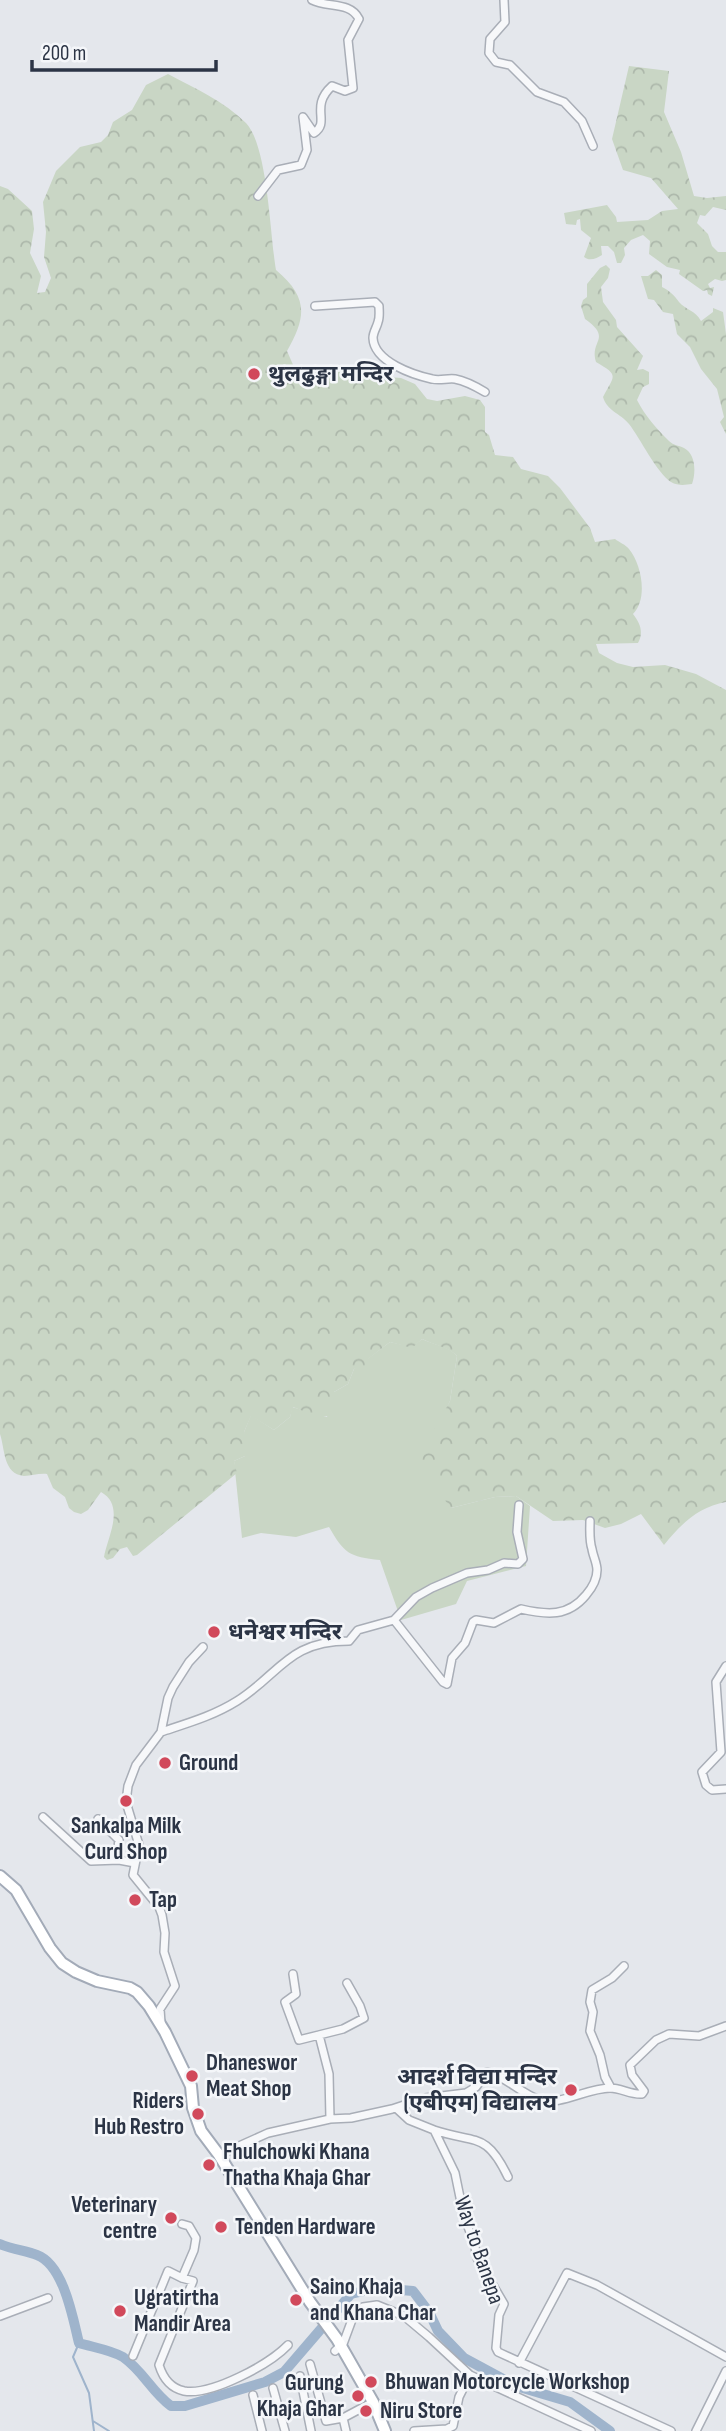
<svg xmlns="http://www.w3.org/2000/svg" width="726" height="2431" font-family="'Sofia Sans Condensed','Noto Sans Devanagari',sans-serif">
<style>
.green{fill:#c9d6c5}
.forest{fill:url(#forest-crowns)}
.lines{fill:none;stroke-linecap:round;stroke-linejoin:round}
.stream{stroke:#9fb4cc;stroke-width:2}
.river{stroke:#9fb4cc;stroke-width:10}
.street-casing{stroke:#a9aeb7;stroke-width:10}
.primary-casing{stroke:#a3abb8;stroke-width:14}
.street{stroke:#f7f8fa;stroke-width:7}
.primary{stroke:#fff;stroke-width:10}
.poi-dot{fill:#d1495b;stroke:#f4f6f9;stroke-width:2.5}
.labels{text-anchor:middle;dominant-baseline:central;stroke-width:5;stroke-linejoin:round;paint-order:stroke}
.poi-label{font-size:23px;font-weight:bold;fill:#2b3445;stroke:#f4f6f9;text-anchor:start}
.street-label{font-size:23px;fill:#2b3445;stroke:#f4f6f9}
</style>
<defs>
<pattern id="forest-crowns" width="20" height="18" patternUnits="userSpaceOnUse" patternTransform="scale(1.75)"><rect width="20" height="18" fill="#c9d6c5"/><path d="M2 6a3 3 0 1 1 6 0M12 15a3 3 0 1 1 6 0" fill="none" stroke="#adb8ab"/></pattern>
</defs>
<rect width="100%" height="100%" fill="#e4e7ec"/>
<path class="green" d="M 422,1339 C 434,1345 449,1346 457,1356 L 450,1401 L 441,1420 L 451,1508 L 495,1497 L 516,1496 L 530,1506 L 526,1566 L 467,1581 L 456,1604 L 401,1620 L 380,1560 C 349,1557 344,1553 329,1527 L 296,1537 L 261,1533 L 242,1538 L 234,1461 L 245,1456 L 244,1432 L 251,1415 L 274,1430 L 290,1417 L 292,1407 L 327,1417 L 334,1392 L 348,1384 L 354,1369 L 390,1342 L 412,1347 Z"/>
<path class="forest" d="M 629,66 L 669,71 L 664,112 L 681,152 L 694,196 L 707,198 L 726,196 L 726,210 L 713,207 L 705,216 L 700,215 L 697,223 L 708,234 L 712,246 L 718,252 L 726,252 L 726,280 L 722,281 L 715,279 L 708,284 L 710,288 L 714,287 L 712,296 L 708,294 L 707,290 L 703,291 L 679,274 L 680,270 L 667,267 L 649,254 L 650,241 L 643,235 L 631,240 L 624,248 L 625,255 L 621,263 L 617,263 L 614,252 L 608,246 L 601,246 L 602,255 C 597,258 590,262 584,257 L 591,238 L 581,230 L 580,219 L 577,220 L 576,225 L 566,224 L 564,213 L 607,205 L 616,217 L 617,222 L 648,220 L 662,211 L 678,209 L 651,178 L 623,170 L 612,139 Z
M 168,74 C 194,88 224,101 246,123 C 268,146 270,236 276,270 C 308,297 307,316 287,351 L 294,367 L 342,366 L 364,375 L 401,378 L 415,384 L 427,399 L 437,401 L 465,396 L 480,400 L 485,407 L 485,432 L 489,435 L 495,455 L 513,457 L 521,469 L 548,476 L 560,488 L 590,528 L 595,542 L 615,539 C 619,542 626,545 629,549 C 642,565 648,599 633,614 C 640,623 644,632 638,643 L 596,644 L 599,653 L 617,663 L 633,667 L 665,665 L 696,674 L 726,690 L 726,1502 C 698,1507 681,1524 664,1545 L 641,1514 L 621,1524 L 605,1528 L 583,1520 L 553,1521 L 516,1496 L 495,1497 L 451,1508 L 416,1463 L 450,1401 L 457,1356 C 449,1347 434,1345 422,1339 L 412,1348 L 390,1342 L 368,1359 L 365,1366 L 354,1369 L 348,1384 L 334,1392 L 334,1415 C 320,1419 306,1412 293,1407 L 290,1417 L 274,1430 L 251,1416 L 244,1432 L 251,1446 L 245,1456 L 234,1461 L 237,1473 L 137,1555 L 133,1556 L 127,1547 L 120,1549 L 113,1558 L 107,1560 L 104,1557 C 107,1538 126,1506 101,1492 L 88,1510 L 81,1514 L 74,1512 L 69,1508 L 65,1497 L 53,1488 L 47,1474 C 39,1473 32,1476 24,1476 C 3,1474 5,1449 0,1434 L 0,186 L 8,189 L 32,211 L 34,229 L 30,253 L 41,276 L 37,293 L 45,292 L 51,278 L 44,257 L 46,232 L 43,202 L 56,171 L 80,147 L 101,142 L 108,135 L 113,122 L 132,110 L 146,85 Z
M 606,265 L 610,269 L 608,278 L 601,287 L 603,302 L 616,320 L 617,327 L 643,356 L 637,370 L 643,369 L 649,372 L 649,384 L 643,387 L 637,400 C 645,416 657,429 669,441 C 674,446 678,445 684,448 C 696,454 696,473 692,484 C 685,485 678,486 671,482 C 657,473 640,438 629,424 C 620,413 607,411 603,397 C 614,375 620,376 596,362 C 589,340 613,339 585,319 L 581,306 L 583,300 L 587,297 L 587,284 L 600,268 Z
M 656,270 L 662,275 L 662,287 C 670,291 674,295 679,302 C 686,310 695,310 701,321 L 713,312 L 713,308 L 723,312 L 726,334 L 726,434 L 720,422 L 724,417 L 717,389 L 701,369 L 690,347 L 677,334 L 673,314 L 663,312 L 654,300 L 648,299 L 641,276 L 648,276 Z"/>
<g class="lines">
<path class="stream" d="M 79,2343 L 73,2357 L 89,2393 L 94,2431
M 93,2421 L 109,2431"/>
<path class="river" d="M 0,2244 C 12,2249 26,2251 37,2255 C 64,2265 73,2319 79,2343 C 92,2347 111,2350 123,2357 C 143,2371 152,2392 171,2406 L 185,2406 L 265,2382 L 284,2372 L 351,2294 L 377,2288 L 413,2291 L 429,2312 L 438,2331 L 464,2358 L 516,2386 L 570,2402 L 610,2431"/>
<defs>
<path id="street" d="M 504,0 L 505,22 L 490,39 L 489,53 L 496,62 L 510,65 L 537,92 L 564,102 L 582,121 L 593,146
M 258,196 L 278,170 L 301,165 L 307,150 L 303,117 L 314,133 C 331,122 309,107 332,86 L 345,91 L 353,88 L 348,40 L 359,19 C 350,1 327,8 312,0
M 315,306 L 375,302 L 379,306 C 379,311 380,317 378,322 C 377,327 373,332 373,338 C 374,362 414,375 432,379 C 440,381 447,378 455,379 C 466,381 475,386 485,392
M 394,1620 L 443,1682 L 447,1684 L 452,1658 L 465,1643 L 473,1622 L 476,1620 L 494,1623 L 521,1609 C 547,1615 568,1617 586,1595 C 592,1588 597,1580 597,1570 C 597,1563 593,1556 592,1549 C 589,1540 590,1530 590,1521
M 726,1666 L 716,1682 L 721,1752 L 702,1772 L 706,1785 L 712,1790 L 726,1789
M 161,1732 C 188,1723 213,1716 237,1701 C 281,1673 288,1641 349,1641 L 358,1630 L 394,1620 L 416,1597 L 432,1588 L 467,1573 L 488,1570 L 504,1563 L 518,1564 L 523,1559 L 517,1532 L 519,1505
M 43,1817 L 91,1861 L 119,1860
M 98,1819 L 119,1840 L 117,1854 L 119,1860 L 135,1863
M 293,1974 L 296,1994 L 285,2002 L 299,2040 L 319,2035
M 161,2023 L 160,2009 L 175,1986 L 164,1952 L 165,1933 L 162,1915 L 159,1907 L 133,1875 L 139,1845 L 126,1802 L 128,1786 L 136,1765 L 161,1732 L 168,1698 L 173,1687 L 189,1662 L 203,1647
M 611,2088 L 605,2077 L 600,2055 L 590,2031 L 593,2012 L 590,2002 L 592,1990 L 612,1978 L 624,1966
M 396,2108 L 409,2120 L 434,2130 L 455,2173 L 464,2217 L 474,2242 L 477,2258 L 504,2304 L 499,2315 L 496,2348 L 498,2352 L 671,2431
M 330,2119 L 329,2074 L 319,2035 L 343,2029 L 364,2018 L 360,2006 L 347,1983
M 434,2130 C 476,2144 486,2131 508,2177
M 219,2155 L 268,2133 L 330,2119 L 351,2118 L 392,2109 L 425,2098 L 466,2093 L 476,2087 L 487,2072 C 506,2076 521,2094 540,2100 C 559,2106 588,2088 610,2088 C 621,2088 631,2095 642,2094 L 644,2091 L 632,2075 L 630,2065 L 656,2040 L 669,2034 L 699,2036 L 726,2026
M 182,2224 L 189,2226 L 196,2238 L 194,2250 L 182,2278 L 193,2281 L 159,2365 C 163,2378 170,2388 184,2391 C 211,2396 270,2364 288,2345
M 0,2316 L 48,2298
M 335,2351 L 343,2344 L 353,2317 L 363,2307 L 377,2305 L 404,2316 L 429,2337 L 470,2375 L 591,2431
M 133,2356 L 168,2271 L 182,2278
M 519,2363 L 567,2273 L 597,2285 L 726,2357
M 310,2364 L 326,2421 L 343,2418
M 300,2376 L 311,2431
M 273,2388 L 285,2431
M 253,2395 L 262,2431
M 346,2431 L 343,2418 L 373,2402
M 414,2431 L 447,2429 L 453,2426 L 459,2397 L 470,2375
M 696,2431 L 726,2371"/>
<path id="primary" d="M 0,1876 L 16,1890 L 50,1948 L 62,1963 L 76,1972 L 97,1981 L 130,1988 L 137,1992 L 149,2006 L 165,2032 L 191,2086 L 193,2108 L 201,2131 L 219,2155 L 310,2302 L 337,2339 L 373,2402 L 385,2431"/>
</defs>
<use href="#street" class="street-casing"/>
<use href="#primary" class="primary-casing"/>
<use href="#street" class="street"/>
<use href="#primary" class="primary"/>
</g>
<g class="poi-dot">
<circle cx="254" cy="374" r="7"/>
<circle cx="214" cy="1632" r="7"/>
<circle cx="165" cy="1763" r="7"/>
<circle cx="126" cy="1801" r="7"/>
<circle cx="135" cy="1900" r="7"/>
<circle cx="192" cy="2076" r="7"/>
<circle cx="571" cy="2090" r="7"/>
<circle cx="198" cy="2114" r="7"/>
<circle cx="209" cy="2165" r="7"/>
<circle cx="171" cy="2218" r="7"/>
<circle cx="221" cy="2227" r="7"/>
<circle cx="296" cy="2300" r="7"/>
<circle cx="120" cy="2311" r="7"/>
<circle cx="371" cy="2382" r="7"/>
<circle cx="358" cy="2396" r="7"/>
<circle cx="366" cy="2411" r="7"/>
</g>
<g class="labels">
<g class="poi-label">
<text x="268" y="374">थुलढुङ्गा मन्दिर</text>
<text x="228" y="1632">धनेश्वर मन्दिर</text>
<text x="179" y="1763">Ground</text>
<text x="126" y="1826" text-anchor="middle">Sankalpa Milk<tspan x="126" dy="26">Curd Shop</tspan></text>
<text x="149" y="1900">Tap</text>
<text x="206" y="2063">Dhaneswor<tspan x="206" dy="26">Meat Shop</tspan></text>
<text x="557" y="2077" text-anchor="end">आदर्श विद्या मन्दिर<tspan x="557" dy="26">(एबीएम) विद्यालय</tspan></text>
<text x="184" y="2101" text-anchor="end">Riders<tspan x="184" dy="26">Hub Restro</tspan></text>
<text x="223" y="2152">Fhulchowki Khana<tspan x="223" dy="26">Thatha Khaja Ghar</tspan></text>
<text x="157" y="2205" text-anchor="end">Veterinary<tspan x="157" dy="26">centre</tspan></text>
<text x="235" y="2227">Tenden Hardware</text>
<text x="310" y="2287">Saino Khaja<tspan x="310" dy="26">and Khana Char</tspan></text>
<text x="134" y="2298">Ugratirtha<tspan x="134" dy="26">Mandir Area</tspan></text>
<text x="385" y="2382">Bhuwan Motorcycle Workshop</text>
<text x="344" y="2383" text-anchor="end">Gurung<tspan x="344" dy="26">Khaja Ghar</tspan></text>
<text x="380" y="2411">Niru Store</text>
</g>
<g class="street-label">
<text transform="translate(479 2250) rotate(71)">Way to Banepa</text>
</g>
</g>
<path d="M32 60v10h184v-10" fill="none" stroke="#2b3445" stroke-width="3.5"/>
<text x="42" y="60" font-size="21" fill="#2b3445" stroke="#f4f6f9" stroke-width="5" paint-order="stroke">200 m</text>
</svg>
